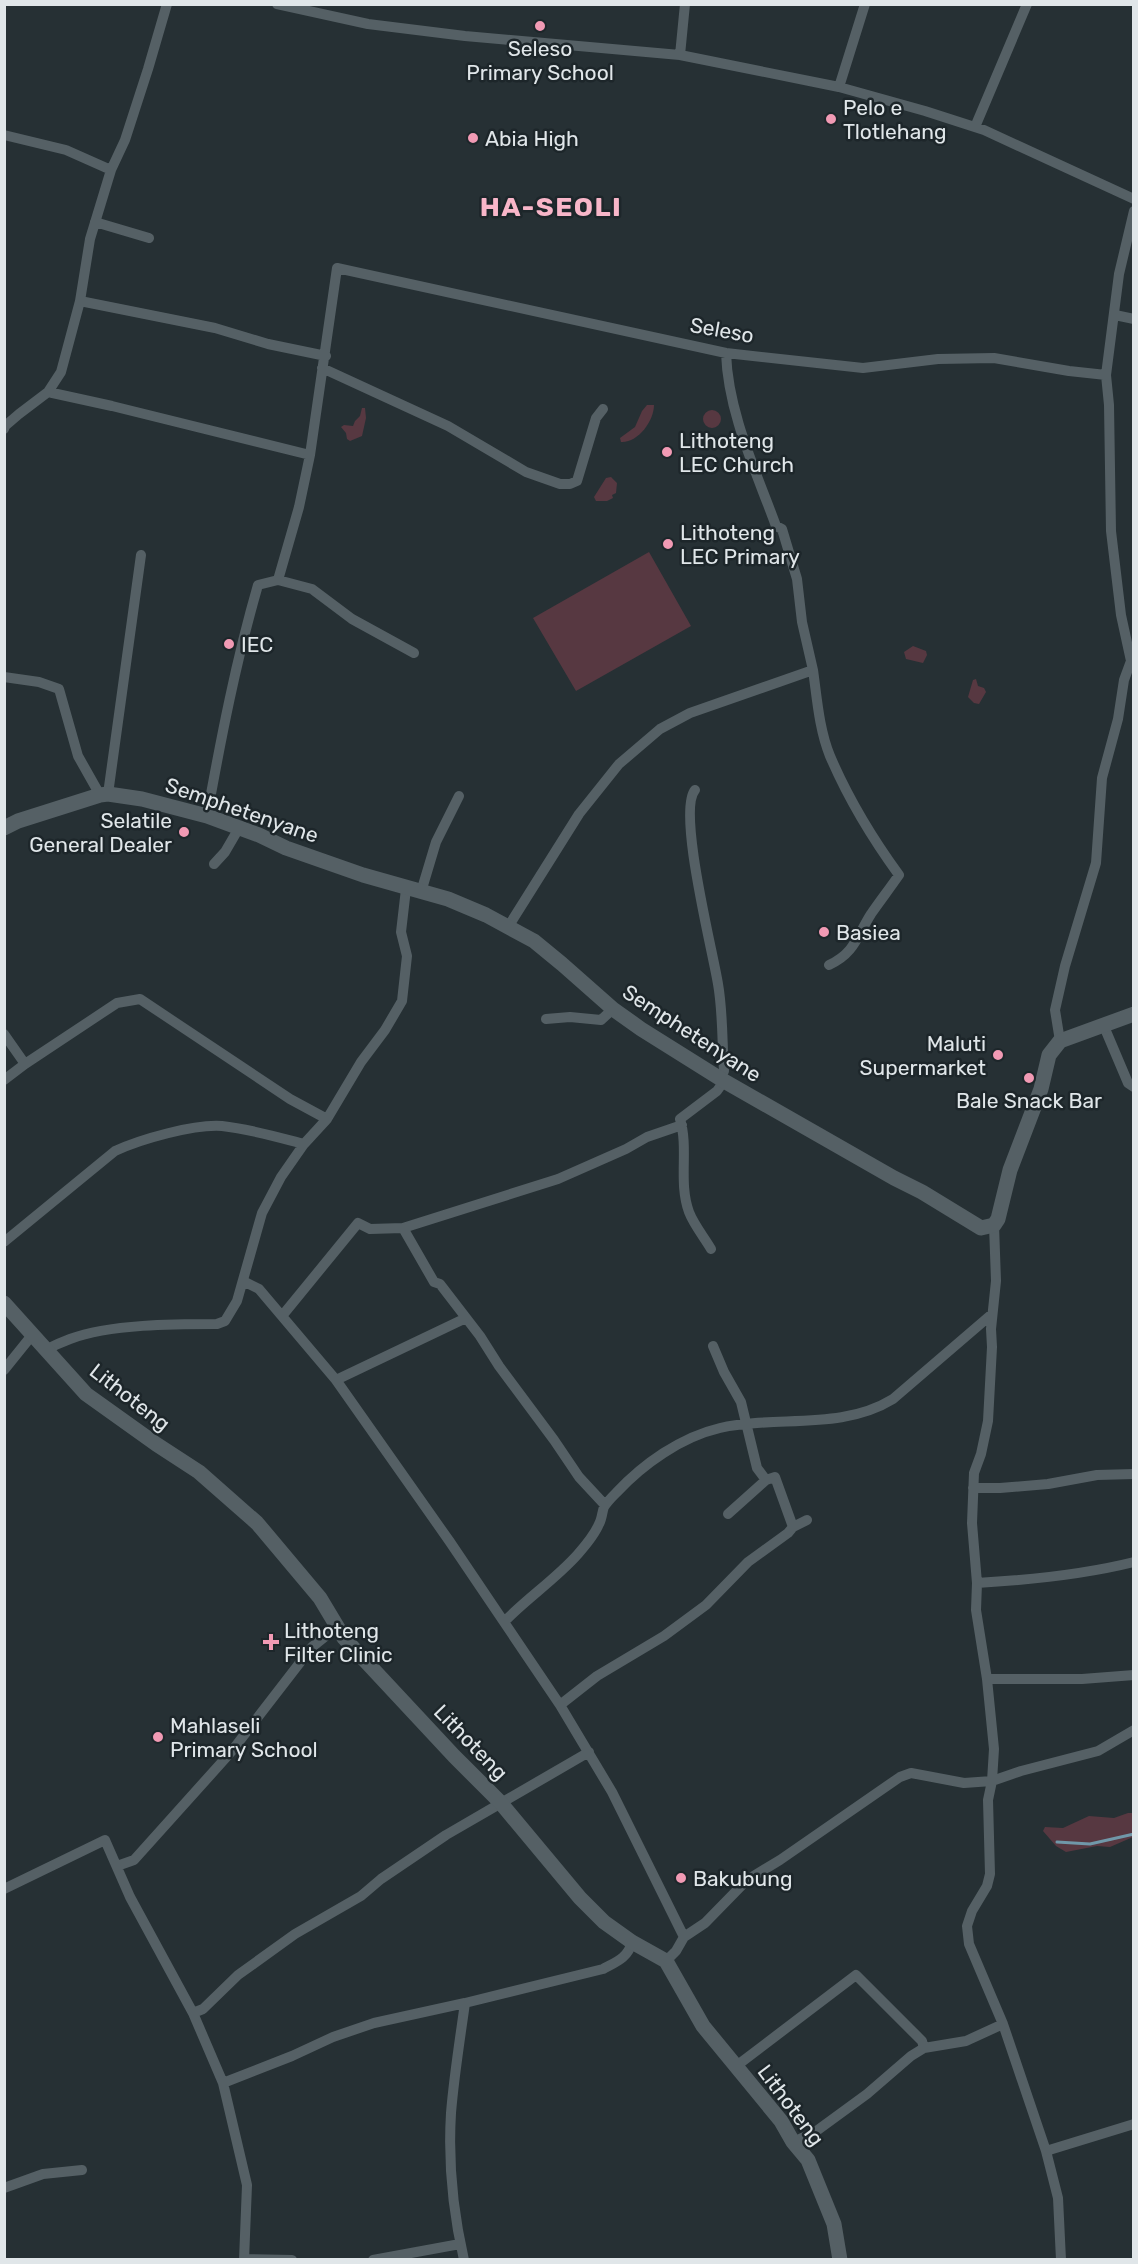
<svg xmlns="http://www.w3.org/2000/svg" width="1138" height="2264" font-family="Rubik,sans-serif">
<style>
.green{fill:#573841}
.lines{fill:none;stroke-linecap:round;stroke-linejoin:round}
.stream{stroke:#7098a9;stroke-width:3}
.minor{stroke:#556065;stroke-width:10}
.secondary{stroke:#556065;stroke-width:15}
.poi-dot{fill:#f19ab4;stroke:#1d262a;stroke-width:2}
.labels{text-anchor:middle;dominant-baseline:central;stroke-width:5;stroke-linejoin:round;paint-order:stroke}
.poi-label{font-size:21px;fill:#e0e6e9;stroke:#1d262a;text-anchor:start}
.street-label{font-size:21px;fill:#e0e6e9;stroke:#1d262a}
.district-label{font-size:27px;font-weight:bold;letter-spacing:1.5px;fill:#f8b6c9;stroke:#1d262a}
</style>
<rect width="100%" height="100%" fill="#263034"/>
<path class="green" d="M 647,405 L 654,405 C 654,421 638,443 621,442 L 620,438 L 635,427 L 642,411 Z
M 362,408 L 365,408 L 366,418 L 362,436 L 350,441 L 347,439 L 346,433 L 341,427 L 344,425 L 353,426 L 355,421 L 360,416 Z
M703 419a9 9 0 1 1 18 0a9 9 0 1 1-18 0Z
M 611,477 L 617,483 L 616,493 L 612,495 L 613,498 L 607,501 L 596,501 L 594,497 L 606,478 Z
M 649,552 L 691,626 L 576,691 L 533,618 Z
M 913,646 L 926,651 L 927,655 L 923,663 L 906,659 L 904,652 Z
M 976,679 L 978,686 L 984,688 L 986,692 L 979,704 L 974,703 L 968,697 L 973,680 Z
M 1128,1813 L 1133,1813 L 1133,1837 L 1110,1847 L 1097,1846 L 1066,1852 L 1056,1846 L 1043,1831 L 1045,1827 L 1063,1828 L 1089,1816 L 1114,1818 Z"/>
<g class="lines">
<path class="stream" d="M 1057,1842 L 1090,1844 L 1134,1834"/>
<path class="minor" d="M 277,4 L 368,24 L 465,36 L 680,55 L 839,87 L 925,111 L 984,130 L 1134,199
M 680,55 L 685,4
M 839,87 L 865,4
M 975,127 L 1027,4
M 4,135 L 66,150 L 111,170
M 95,222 L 149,238
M 80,301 L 215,328 L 268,344 L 326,356
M 1115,315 L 1134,319
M 322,368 L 448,426 L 526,472 L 560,484 L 570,484 L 577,481 L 596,418 L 603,409
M 48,392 L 112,406 L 310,455
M 4,429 L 5,426 L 19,414 L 48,392 L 61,372 L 80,301 L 90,239 L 111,170 L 125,140 L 148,69 L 167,4
M 278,580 L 312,589 L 352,619 L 414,653
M 813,670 C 817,698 819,729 830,756 C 848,798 872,838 899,875 C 890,888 880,901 871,914 C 857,936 855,953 829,965
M 4,677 L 39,682 L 59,689 L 78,756 L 100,795
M 695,790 C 677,811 713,952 718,984 C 723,1012 722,1042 724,1071 L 720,1078
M 108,794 L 141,555
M 207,816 C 221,738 236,661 258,585 L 278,580 L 299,507 L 310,455 L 337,268 L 726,353 L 863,368 L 938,359 L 994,358 L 1069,371 L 1106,375
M 214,864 L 225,852 L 239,828
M 421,892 L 436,842 L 459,796
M 508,927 L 579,814 L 619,764 L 660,729 L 690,713 L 813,670 L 802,622 L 797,579 L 782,529 L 776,526 C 756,471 728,413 726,353
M 546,1019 L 570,1017 L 601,1020 L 613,1009
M 1103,1024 L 1128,1083 L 1134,1087
M 4,1034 L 25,1064 L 4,1080
M 1060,1041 L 1055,1010 L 1065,966 L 1096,863 L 1102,778 L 1118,719 L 1124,680 L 1131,661 L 1121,615 L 1111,531 L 1109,405 L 1106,375 L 1119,274 L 1134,211
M 25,1064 L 117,1003 L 140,999 L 290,1099 L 327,1119
M 994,1225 L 996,1281 L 991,1329 L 992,1347 L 988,1421 L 981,1454 L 974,1473 L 972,1523 L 977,1583 L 976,1610 L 987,1679 L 994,1749 L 992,1781 L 988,1800 L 990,1874 L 987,1886 L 972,1911 L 967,1926 L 969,1944 L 1003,2024 L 1046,2151 L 1058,2198 L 1061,2260
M 403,1228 L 558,1179 L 626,1149 L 647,1137 L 682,1125
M 4,1242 L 115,1151 C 141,1139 194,1124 222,1126 C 250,1129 277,1137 304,1144
M 711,1249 C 704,1237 694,1225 689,1212 C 678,1182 689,1149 680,1119 L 717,1091 L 724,1081
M 243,1281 L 259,1289 L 336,1380 L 450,1542 L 560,1705 L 612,1792 L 684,1937 L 676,1951 L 666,1961
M 282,1316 L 358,1223 L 370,1229 L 403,1228 L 434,1282 L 440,1284 L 480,1336 L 499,1366 L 554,1440 L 579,1477 L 605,1505
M 713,1346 L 724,1372 L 741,1402 L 757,1468 L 766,1480
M 45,1350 C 53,1346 62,1342 70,1339 C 110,1324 175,1324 217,1324 L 225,1321 L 237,1301 L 262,1213 L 281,1177 L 304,1144 L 327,1119 L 361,1062 L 385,1030 L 402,1001 L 407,956 L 401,932 L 406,889
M 4,1370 L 33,1334
M 336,1380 L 466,1318
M 973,1488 L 1000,1488 L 1048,1484 L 1097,1475 L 1134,1474
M 728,1514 L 766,1480 L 775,1477 L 793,1527
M 977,1583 C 1030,1580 1082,1575 1134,1562
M 504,1622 C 527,1598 556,1579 578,1554 C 585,1546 595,1534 599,1524 C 602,1519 602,1512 604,1507 C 607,1502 612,1497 616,1493 C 643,1464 681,1437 720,1428 C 777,1415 841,1431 893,1399 L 992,1314
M 987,1679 L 1082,1679 L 1134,1675
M 560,1705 L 597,1676 L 664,1636 L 706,1605 L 748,1562 L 788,1533 L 793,1527 L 807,1520
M 117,1866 L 134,1860 L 231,1752 L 312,1647 L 337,1627
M 4,1889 L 105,1840 L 130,1897 L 193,2013 L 223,2083 L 247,2185 L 244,2260
M 684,1937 L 705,1923 L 747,1880 L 780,1860 L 900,1777 L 911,1773 L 964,1783 L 992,1781 L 1021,1771 L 1098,1751 L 1134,1730
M 193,2013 L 203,2009 L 238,1975 L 295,1934 L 361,1896 L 381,1879 L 446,1835 L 589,1752
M 735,2067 L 856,1975 L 922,2041 L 924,2048
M 223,2083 L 292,2056 L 333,2037 L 374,2023 L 465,2003 L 603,1969 C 616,1962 628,1958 632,1942
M 793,2142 L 815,2132 L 867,2094 L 911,2056 L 924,2048 L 966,2041 L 1003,2024
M 1046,2151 L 1134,2124
M 4,2188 L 43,2174 L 82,2170
M 244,2259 L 292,2260
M 373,2260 L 460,2244
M 464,2260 C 453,2212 448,2162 451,2113 C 454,2076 460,2039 465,2003"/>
<path class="secondary" d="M 4,828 L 18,821 L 100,795 L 108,794 L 142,799 L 207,816 L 259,835 L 286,848 L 363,875 L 448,899 L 486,915 L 534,941 L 562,964 L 613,1009 L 641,1029 L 724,1081 L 894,1178 L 922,1192 L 981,1228 L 994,1225 L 998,1219 L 1010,1170 L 1041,1089 L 1049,1055 L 1060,1041 L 1134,1014
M 4,1303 L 86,1394 L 156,1444 L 199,1472 L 257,1523 L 320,1598 L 344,1638 L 454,1756 L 500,1802 L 580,1898 L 604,1922 L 632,1942 L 666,1961 L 703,2026 L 781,2121 L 793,2142 L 808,2160 L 834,2224 L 840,2260"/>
</g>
<g class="poi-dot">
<circle cx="540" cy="26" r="6"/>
<circle cx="831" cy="119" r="6"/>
<circle cx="473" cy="138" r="6"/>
<circle cx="667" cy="452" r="6"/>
<circle cx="668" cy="544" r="6"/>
<circle cx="229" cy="644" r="6"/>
<circle cx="184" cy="832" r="6"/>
<circle cx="824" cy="932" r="6"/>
<circle cx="998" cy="1055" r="6"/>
<circle cx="1029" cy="1078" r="6"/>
<path d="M268 1633h6v6h6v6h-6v6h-6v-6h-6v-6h6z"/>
<circle cx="158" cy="1737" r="6"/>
<circle cx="681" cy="1878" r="6"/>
</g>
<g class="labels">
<g class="poi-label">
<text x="540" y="48" text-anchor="middle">Seleso<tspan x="540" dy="24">Primary School</tspan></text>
<text x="843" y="107">Pelo e<tspan x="843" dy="24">Tlotlehang</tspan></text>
<text x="485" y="138">Abia High</text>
<text x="679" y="440">Lithoteng<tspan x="679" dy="24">LEC Church</tspan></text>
<text x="680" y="532">Lithoteng<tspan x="680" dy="24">LEC Primary</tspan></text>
<text x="241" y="644">IEC</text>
<text x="172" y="820" text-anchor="end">Selatile<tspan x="172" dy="24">General Dealer</tspan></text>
<text x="836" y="932">Basiea</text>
<text x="986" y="1043" text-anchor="end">Maluti<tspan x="986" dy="24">Supermarket</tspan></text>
<text x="1029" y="1100" text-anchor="middle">Bale Snack Bar</text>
<text x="284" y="1630">Lithoteng<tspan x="284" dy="24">Filter Clinic</tspan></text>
<text x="170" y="1725">Mahlaseli<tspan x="170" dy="24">Primary School</tspan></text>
<text x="693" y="1878">Bakubung</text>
</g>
<g class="street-label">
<text transform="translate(722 330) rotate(10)">Seleso</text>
<text transform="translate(242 810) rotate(19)">Semphetenyane</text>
<text transform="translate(692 1033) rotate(33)">Semphetenyane</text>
<text transform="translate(130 1397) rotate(38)">Lithoteng</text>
<text transform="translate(471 1742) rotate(46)">Lithoteng</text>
<text transform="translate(791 2105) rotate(53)">Lithoteng</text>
</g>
<g class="district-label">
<text x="551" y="207">HA-SEOLI</text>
</g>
</g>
<rect width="1138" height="2264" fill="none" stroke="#e0e6e9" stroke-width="12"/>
</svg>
